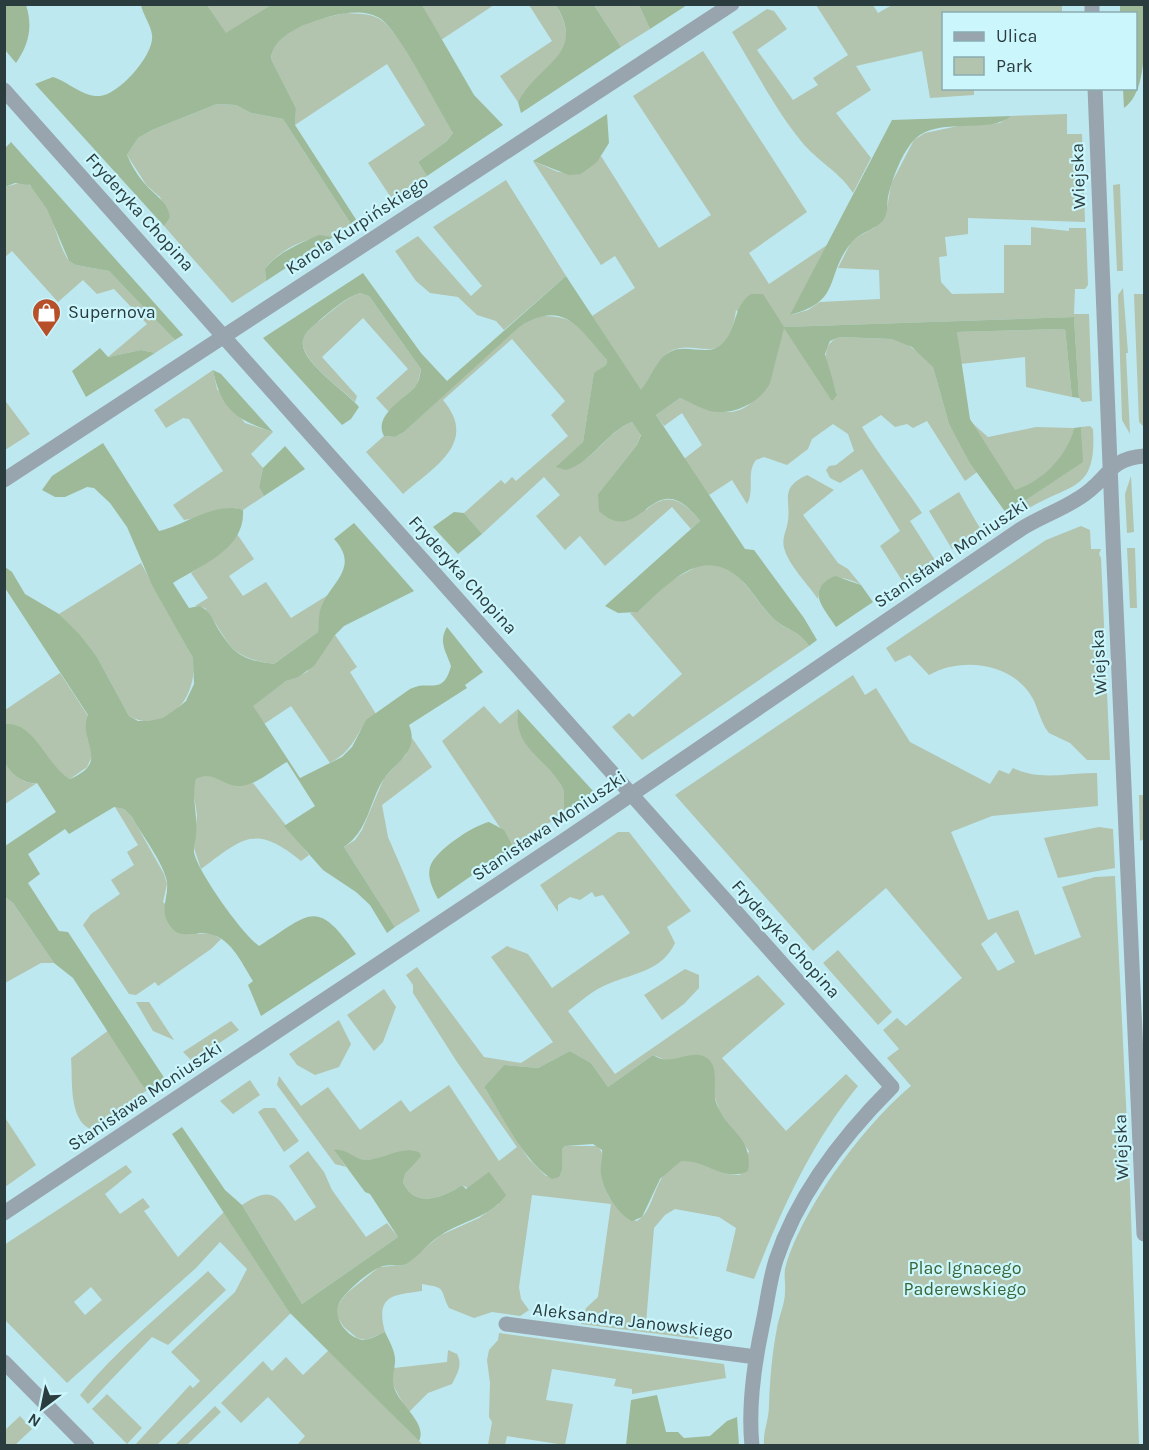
<svg xmlns="http://www.w3.org/2000/svg" width="1149" height="1450" font-family="Karla,sans-serif">
<style>
.green{fill:#b2c3ae;fill-rule:evenodd}
.forest{fill:#9db997}
.lines{fill:none;stroke-linecap:round;stroke-linejoin:round}
.minor{stroke:#98a5ae;stroke-width:15}
.labels{text-anchor:middle;dominant-baseline:central;stroke-width:4.5;stroke-linejoin:round;paint-order:stroke}
.street-label{font-size:18px;fill:#2b3c3f;stroke:#cbf6fc}
.poi-label{font-size:18px;fill:#2b3c3f;stroke:#cbf6fc;text-anchor:start}
.park-label{font-size:18px;fill:#3c6334;stroke:#cbf6fc}
</style>
<rect width="100%" height="100%" fill="#bee8ef"/>
<path class="green" d="M 207,5 L 271,5 L 226,34 Z
M 422,5 L 494,5 L 441,40 Z
M 529,5 L 556,5 C 587,59 539,62 518,102 L 500,76 L 552,41 Z
M 594,5 L 639,5 L 650,29 L 621,47 Z
M 816,5 L 873,5 L 878,13 L 892,5 L 1062,4 L 1062,13 L 944,14 L 944,88 L 974,89 L 974,95 L 930,98 L 922,51 L 856,66 L 871,90 L 836,113 L 871,158 L 853,193 C 840,172 817,161 801,141 C 775,109 754,68 732,32 L 767,9 L 774,11 L 787,29 L 757,50 L 793,100 L 818,85 L 813,78 L 848,55 Z
M 346,13 C 357,14 368,13 378,18 C 400,29 439,109 453,133 L 447,141 L 418,162 L 427,176 L 392,199 L 368,163 L 425,125 L 387,64 L 295,125 L 296,108 L 271,59 C 273,29 321,18 346,13 Z
M 703,51 L 807,212 L 749,253 L 769,284 L 827,245 L 791,315 L 808,310 L 820,302 L 880,299 L 879,270 L 838,268 L 852,240 L 874,228 L 886,215 L 891,184 L 914,140 L 925,133 L 958,126 L 1000,123 L 1011,116 L 1067,114 L 1067,134 L 1082,134 L 1085,222 L 968,218 L 968,234 L 945,237 L 947,256 L 939,257 L 941,282 L 952,294 L 1004,293 L 1004,245 L 1031,245 L 1031,227 L 1069,231 L 1069,228 L 1086,228 L 1088,285 L 1085,289 L 1075,289 L 1074,314 L 1089,314 L 1092,401 L 1082,402 L 1079,398 L 1074,317 L 784,327 L 837,394 C 831,375 815,349 838,337 L 892,339 L 902,341 L 924,356 L 933,367 L 949,424 L 977,472 L 965,481 L 927,421 L 913,428 L 907,424 L 895,427 L 881,415 L 862,427 C 880,457 903,484 922,513 L 910,521 L 935,560 L 903,582 L 880,546 L 900,531 L 862,469 L 840,483 L 830,478 L 826,470 L 829,466 L 836,465 L 854,451 L 848,434 L 833,424 L 812,439 L 808,449 L 787,465 L 764,457 L 756,460 C 746,472 755,491 747,504 L 732,480 L 709,495 L 684,459 L 702,445 L 682,413 L 664,426 L 656,415 L 680,398 C 693,402 711,412 725,412 C 757,414 773,375 778,350 L 736,310 C 728,374 696,336 669,352 C 657,360 649,379 641,391 L 592,316 L 635,288 L 615,256 L 601,265 L 533,161 L 558,172 L 581,174 L 601,156 L 659,248 L 711,215 L 633,96 Z
M 217,104 L 236,105 L 251,113 L 283,119 L 351,224 L 333,237 C 309,234 279,250 265,269 L 266,281 L 232,303 L 164,226 L 170,218 L 160,197 L 147,186 L 127,155 L 138,138 L 152,130 Z
M 506,180 L 566,276 L 504,330 L 496,321 L 477,315 L 458,297 L 430,293 L 416,281 L 395,251 L 418,236 L 471,296 L 482,286 L 433,227 Z
M 23,182 C 52,193 53,238 69,261 L 76,265 L 109,271 L 175,340 L 155,353 L 141,350 L 108,357 L 147,324 L 114,289 L 97,294 L 83,280 L 58,302 L 12,251 L 5,257 L 5,187 Z
M 1120,184 L 1123,271 L 1117,271 L 1113,185 Z
M 1123,288 L 1128,353 L 1126,353 L 1130,434 L 1122,420 L 1118,295 Z
M 360,293 L 369,296 L 421,369 L 417,385 L 389,412 L 376,398 L 408,369 L 363,318 L 322,357 L 357,396 L 355,402 C 342,389 298,359 303,339 C 306,331 315,324 322,319 C 334,309 346,298 360,293 Z
M 1134,294 L 1144,294 L 1144,427 L 1139,422 Z
M 540,316 C 579,315 584,332 607,360 L 606,365 L 594,374 L 583,442 L 557,467 C 593,469 601,435 632,422 L 641,434 L 637,445 L 598,494 L 646,510 C 668,490 684,501 700,521 L 691,529 L 672,507 L 605,566 L 580,536 L 565,550 L 536,516 L 560,495 L 544,477 L 482,534 L 464,513 L 501,480 L 505,484 L 512,477 L 516,481 L 568,436 L 551,415 L 565,401 L 512,339 L 443,400 C 479,443 434,467 403,494 L 366,452 L 384,436 L 395,437 L 404,432 L 519,326 Z
M 1065,329 L 1072,397 L 1026,387 L 1025,357 L 960,364 L 957,332 Z
M 213,370 L 217,389 L 245,423 L 273,432 L 251,454 L 263,468 L 259,487 L 264,496 L 243,510 C 220,503 205,518 184,520 L 173,505 L 223,471 L 189,419 L 183,418 L 166,428 L 154,410 Z
M 4,399 L 30,434 L 5,450 L 4,450 Z
M 971,422 L 988,437 L 1036,427 L 1074,428 C 1067,457 1044,480 1015,491 Z
M 1090,426 L 1093,429 C 1097,493 1071,482 1026,510 C 1021,513 1014,515 1011,519 L 1006,513 L 1082,462 L 1081,427 Z
M 807,475 L 834,490 L 803,515 L 838,563 L 848,569 L 861,585 C 845,576 831,574 819,589 L 818,599 C 808,584 789,566 784,548 C 782,539 785,534 787,526 C 793,501 777,489 807,475 Z
M 1131,476 L 1134,532 L 1127,533 L 1125,494 Z
M 959,492 L 981,530 L 952,549 L 929,511 Z
M 1081,526 L 1090,530 L 1091,549 L 1101,549 L 1099,554 L 1101,558 L 1110,760 L 1087,760 L 1070,743 L 1049,733 C 1041,723 1039,711 1033,699 C 1014,663 962,656 929,675 L 910,655 L 895,662 L 886,648 L 1046,540 Z
M 237,534 L 254,559 L 229,576 L 243,596 L 266,582 L 291,618 L 328,595 L 320,612 L 318,632 L 274,664 C 226,657 231,643 205,608 L 195,606 L 208,598 L 191,573 L 222,552 Z
M 1127,548 L 1135,548 L 1137,608 L 1130,608 Z
M 141,563 L 193,658 C 199,696 167,737 129,716 L 97,657 L 59,614 Z
M 702,564 C 750,558 757,626 799,632 L 809,646 L 642,760 L 612,727 L 629,713 L 633,717 L 682,674 L 630,613 L 639,611 L 670,581 Z
M 335,635 L 357,667 L 350,672 L 376,714 C 355,727 359,748 330,763 L 291,706 L 264,724 L 252,706 L 286,681 L 307,672 Z
M 60,673 L 88,716 L 87,737 L 93,754 L 87,767 L 70,779 C 41,764 41,732 5,724 L 5,710 Z
M 853,675 L 865,695 L 876,688 L 910,742 L 990,784 L 999,770 L 1009,774 L 1013,768 C 1042,782 1067,772 1097,773 L 1098,806 L 992,816 L 951,832 L 988,920 L 1018,910 L 1035,955 L 1081,937 L 1062,887 L 1095,877 L 1115,876 L 1130,1187 L 1139,1445 L 764,1445 C 763,1431 769,1420 769,1405 C 770,1379 772,1353 777,1328 C 779,1316 785,1304 785,1292 C 786,1282 783,1275 786,1265 C 804,1206 864,1125 911,1086 L 887,1058 L 899,1049 L 883,1030 L 897,1018 L 906,1026 L 962,978 L 886,888 L 813,951 L 675,795 ZM 996,932 L 1015,962 L 998,971 L 981,944 Z
M 484,706 L 500,724 L 518,709 C 514,744 546,758 561,785 C 567,794 562,803 564,813 L 513,847 L 442,741 Z
M 412,738 L 432,767 L 382,805 L 388,837 L 420,911 L 395,927 L 344,847 L 355,840 L 362,830 L 384,778 L 406,755 Z
M 4,760 C 12,771 22,786 37,783 L 5,804 Z
M 203,775 C 223,774 226,788 253,783 L 309,855 L 301,861 C 255,823 243,838 201,869 L 194,848 L 197,815 L 193,789 L 196,779 Z
M 1139,795 L 1144,795 L 1144,839 L 1140,841 Z
M 115,807 L 124,809 L 132,817 L 164,874 L 167,884 L 163,902 L 198,934 L 210,933 L 221,939 L 211,949 L 158,986 L 155,982 L 136,995 L 129,994 L 83,925 L 91,914 L 120,894 L 111,880 L 134,865 L 127,852 L 138,845 Z
M 1099,827 L 1113,829 L 1115,868 L 1058,878 L 1044,838 Z
M 618,832 L 629,832 L 691,911 L 667,927 L 675,943 C 662,971 634,973 608,984 C 593,990 581,1001 568,1011 L 615,1074 L 758,975 L 785,1004 L 722,1058 L 786,1131 L 846,1074 L 858,1086 C 811,1143 781,1211 754,1279 L 726,1271 L 736,1228 L 719,1217 L 675,1209 L 665,1215 L 654,1228 L 646,1323 L 699,1331 L 698,1339 L 581,1324 L 586,1308 L 598,1297 L 611,1204 L 532,1195 L 519,1287 L 521,1299 L 529,1310 L 520,1316 L 492,1312 L 474,1318 L 449,1308 C 439,1289 448,1288 422,1284 L 422,1291 C 393,1295 375,1295 385,1332 L 366,1340 L 357,1338 L 344,1327 L 336,1315 L 336,1307 L 347,1293 L 379,1267 L 404,1265 L 441,1235 L 479,1218 L 499,1204 L 462,1185 C 443,1198 414,1209 403,1182 L 405,1174 L 421,1157 C 396,1145 390,1160 366,1160 C 354,1160 347,1150 335,1151 L 346,1167 L 335,1164 L 277,1085 L 279,1076 L 301,1106 L 328,1087 L 360,1130 L 401,1100 L 410,1112 L 449,1085 L 499,1161 L 517,1147 L 457,1062 L 413,993 L 413,985 L 406,975 L 417,967 L 484,1057 L 521,1063 L 553,1042 L 491,957 L 507,946 L 528,954 L 552,988 L 630,933 L 603,895 L 595,897 L 592,892 L 580,900 L 570,897 L 558,905 L 558,912 L 540,885 ZM 570,1051 L 591,1063 L 608,1087 L 653,1055 L 668,1061 L 698,1055 L 712,1066 L 714,1094 L 720,1113 L 749,1151 L 740,1175 C 719,1176 703,1159 681,1160 C 651,1175 657,1209 637,1221 C 620,1216 605,1196 602,1178 C 601,1167 607,1154 597,1146 L 565,1146 L 562,1149 L 561,1173 L 546,1176 L 528,1158 L 484,1087 L 504,1065 L 538,1068 Z
M 5,897 L 13,903 L 54,963 L 41,963 L 5,983 Z
M 838,950 L 892,1012 L 878,1025 L 823,963 Z
M 685,969 L 699,975 L 699,988 L 684,1004 L 662,1020 L 644,995 Z
M 384,989 L 396,1007 L 383,1042 L 374,1051 L 347,1015 Z
M 136,1002 L 149,1002 L 174,1040 L 153,1031 Z
M 339,1020 L 351,1044 L 339,1067 L 315,1075 L 297,1065 L 289,1054 Z
M 231,1021 L 239,1030 L 192,1061 L 183,1052 Z
M 109,1030 L 146,1091 L 90,1129 C 68,1118 73,1079 71,1058 Z
M 250,1080 L 260,1095 L 233,1114 L 220,1101 Z
M 264,1108 L 275,1108 L 299,1141 L 284,1152 L 258,1112 Z
M 4,1116 L 36,1165 L 5,1187 L 4,1187 Z
M 308,1151 L 324,1172 L 332,1190 L 366,1237 L 387,1223 L 398,1237 L 302,1304 L 242,1205 C 272,1185 277,1195 295,1221 L 316,1207 L 289,1166 Z
M 126,1165 L 132,1172 L 105,1194 L 120,1214 L 143,1198 L 150,1207 L 144,1211 L 178,1257 L 224,1212 L 289,1312 L 292,1312 L 157,1445 L 135,1445 L 190,1385 L 193,1388 L 200,1381 L 171,1352 L 235,1292 L 247,1269 L 220,1242 L 196,1268 L 67,1383 L 5,1320 L 4,1245 ZM 91,1287 L 102,1300 L 85,1315 L 74,1302 Z
M 208,1271 L 226,1290 L 168,1345 L 152,1337 L 88,1404 L 80,1395 C 117,1349 165,1311 208,1271 Z
M 499,1333 L 724,1364 L 726,1378 L 632,1394 L 632,1389 L 614,1386 L 616,1379 L 552,1369 L 546,1400 L 573,1404 L 565,1445 L 507,1436 L 505,1445 L 488,1445 L 492,1422 L 489,1417 L 490,1383 L 487,1360 L 489,1350 L 498,1340 Z
M 329,1350 L 423,1445 L 297,1445 L 305,1436 L 268,1397 L 241,1423 L 221,1403 L 263,1361 L 272,1371 L 286,1357 L 303,1375 Z
M 448,1350 L 457,1354 C 463,1365 457,1374 452,1384 L 428,1393 L 408,1413 L 392,1383 L 394,1368 L 447,1362 Z
M 107,1394 L 142,1428 L 127,1444 L 92,1409 Z
M 215,1406 L 221,1412 L 187,1445 L 175,1445 Z
M 20,1416 L 32,1429 L 15,1445 L 5,1445 L 5,1430 Z"/>
<path class="forest" d="M 4,5 L 26,5 C 33,27 29,44 16,63 L 5,50 Z
M 141,5 L 207,5 L 226,33 L 271,5 L 422,5 L 474,95 L 503,125 L 427,176 L 418,162 L 447,141 L 453,133 C 438,108 401,34 381,19 C 359,5 326,17 304,25 C 289,32 272,42 271,59 L 296,108 L 295,125 L 357,221 L 351,224 L 283,119 L 251,113 L 236,105 L 217,104 L 152,130 L 138,138 L 127,155 C 132,166 137,175 145,184 C 154,195 168,201 170,218 L 164,226 L 35,84 L 53,77 C 69,82 82,97 100,96 C 119,95 155,54 152,35 C 151,25 143,15 141,5 Z
M 556,5 L 594,5 L 621,47 L 521,113 L 518,102 C 538,63 587,56 556,5 Z
M 639,5 L 687,5 L 650,29 Z
M 1120,5 L 1144,5 C 1144,33 1149,91 1124,108 L 1123,89 L 1136,88 L 1136,14 L 1120,13 Z
M 607,114 L 609,143 L 597,162 L 581,174 L 569,175 L 533,161 Z
M 1011,116 C 989,135 938,116 915,139 C 902,152 892,179 888,197 C 887,202 888,210 886,215 C 880,230 860,231 851,243 C 824,277 843,301 790,315 L 892,120 Z
M 11,142 L 183,335 L 175,340 L 109,271 L 76,265 L 69,261 L 47,209 L 30,185 L 15,183 L 5,187 L 5,148 Z
M 319,235 L 333,237 L 266,281 L 265,269 C 278,252 299,244 319,235 Z
M 363,273 L 421,353 L 447,381 L 566,276 L 641,390 C 650,379 656,360 668,353 C 685,342 707,358 722,344 C 738,329 732,307 751,294 L 763,294 L 784,327 L 1074,317 L 1079,398 L 1072,397 L 1065,329 L 957,332 L 970,419 L 1015,490 C 1043,481 1067,456 1074,428 L 1081,427 L 1083,462 L 1006,513 L 970,463 L 949,424 L 933,367 L 912,347 L 892,339 L 839,337 L 830,341 L 825,354 L 837,395 L 832,401 L 784,328 L 770,383 C 760,403 733,416 710,411 C 700,408 690,402 680,398 L 656,415 L 745,549 L 754,550 L 804,618 L 817,640 L 809,646 C 796,626 787,633 771,616 C 759,604 751,588 738,577 C 700,545 666,586 638,612 L 618,613 L 605,606 L 700,521 C 652,459 643,551 599,511 L 598,494 L 637,445 L 641,435 L 632,422 C 606,432 593,462 566,470 L 556,467 L 583,442 L 594,373 L 606,365 L 607,360 C 579,328 564,298 519,327 L 404,432 L 395,437 L 384,436 C 373,416 403,400 415,387 C 419,382 420,375 421,369 L 369,296 L 360,293 C 345,298 333,309 321,319 C 315,325 305,331 303,340 C 298,361 347,392 359,407 L 351,419 L 342,425 L 263,338 Z
M 100,348 L 108,357 L 141,350 L 155,353 L 86,397 L 72,371 Z
M 213,370 L 221,374 L 273,432 C 237,420 221,410 213,370 Z
M 103,443 L 159,531 C 186,525 215,501 243,510 C 246,549 200,566 173,583 L 189,608 L 199,606 C 210,610 212,618 217,627 C 234,655 243,660 274,664 L 318,632 C 319,622 318,612 323,603 C 334,580 359,566 334,539 L 354,523 L 414,591 L 344,626 L 335,635 L 314,666 L 298,677 L 286,681 L 253,706 L 300,778 L 342,757 L 352,747 L 366,720 L 410,689 C 429,679 443,697 451,666 C 446,651 438,642 447,627 L 483,672 L 465,685 L 467,688 L 409,725 C 412,733 413,739 410,747 C 404,761 391,768 383,780 C 369,803 368,831 344,847 L 395,927 L 387,933 L 370,905 L 356,892 L 323,870 L 284,826 L 315,806 L 287,762 C 272,770 258,784 241,786 C 223,787 213,769 196,779 C 191,797 198,815 196,834 C 196,842 192,849 195,856 C 201,876 243,935 259,946 C 311,913 316,897 356,954 L 261,1016 L 248,985 L 253,981 C 242,964 232,939 210,934 C 196,930 182,941 171,927 C 158,910 169,899 167,882 C 164,863 141,834 132,817 L 124,809 L 114,807 L 69,834 L 65,829 L 28,854 L 40,874 L 28,883 L 59,931 L 68,932 L 165,1079 L 146,1091 L 73,978 L 54,963 L 13,903 L 5,897 L 5,846 L 56,812 L 37,783 C 24,785 7,772 4,758 C 2,748 4,734 5,724 C 36,722 46,766 70,779 C 112,761 77,742 88,715 L 5,588 L 5,567 L 12,572 L 25,594 L 59,614 L 79,634 L 97,657 L 129,716 L 138,721 L 149,721 L 163,718 L 179,707 L 186,701 L 194,684 L 193,658 L 152,585 L 127,527 L 110,503 L 94,488 L 87,487 L 65,497 L 55,497 L 42,490 L 52,476 Z
M 285,446 L 305,469 L 264,496 L 259,487 L 263,468 Z
M 454,512 L 464,513 L 482,534 L 458,554 L 433,527 Z
M 835,576 L 861,585 L 873,602 L 836,627 C 824,608 804,590 835,576 Z
M 518,709 L 594,792 L 564,813 C 562,803 567,794 561,785 C 544,756 513,748 518,709 Z
M 489,822 L 504,830 L 513,847 L 438,899 C 433,889 427,878 430,867 C 434,851 474,825 489,822 Z
M 570,1051 L 591,1063 L 608,1087 L 653,1055 C 671,1068 691,1047 707,1058 C 720,1067 712,1090 716,1102 C 725,1131 754,1136 748,1171 C 725,1183 705,1159 681,1161 L 660,1179 L 642,1217 L 632,1221 C 617,1213 603,1191 601,1174 C 600,1166 603,1158 602,1150 L 593,1144 L 565,1146 L 562,1149 L 562,1170 L 559,1177 L 552,1179 C 523,1161 503,1116 484,1087 L 504,1065 L 538,1068 Z
M 182,1127 L 225,1190 L 242,1205 L 302,1304 L 398,1237 L 370,1194 L 365,1192 L 334,1150 C 347,1148 353,1159 365,1160 C 383,1160 404,1144 420,1153 L 421,1157 L 405,1174 L 403,1182 C 414,1209 443,1198 462,1185 L 466,1189 L 489,1172 L 506,1195 C 490,1218 463,1220 441,1235 C 428,1243 419,1256 406,1264 C 399,1267 390,1264 383,1266 C 370,1270 349,1289 341,1300 C 329,1314 347,1339 364,1340 C 370,1340 379,1334 385,1332 C 389,1341 396,1352 395,1362 C 394,1376 390,1381 397,1394 C 404,1408 427,1425 419,1441 L 289,1312 L 172,1134 Z
M 657,1395 L 666,1432 L 678,1432 L 684,1438 L 710,1436 L 727,1421 L 737,1417 L 739,1445 L 626,1445 L 631,1400 Z"/>
<g class="lines">
<path class="minor" d="M 1092,4 L 1092,14
M 1095,88 L 1113,540 L 1144,1234
M 4,90 L 892,1087 C 843,1136 798,1193 776,1260 C 769,1282 767,1305 762,1327 C 754,1365 748,1407 752,1446
M 4,480 L 732,4
M 4,1213 L 569,837 L 1021,529 C 1040,517 1061,510 1079,498 C 1107,482 1108,458 1144,456
M 506,1324 L 756,1357
M 4,1362 L 87,1446"/>
</g>
<defs>
<symbol id="shop-pin" viewBox="-11 -11 22 30"><path d="M0 17L-7.5 6A9.5 9.5 0 1 1 7.5 6Z" fill="#b75028" stroke="#cbf6fc"/><path d="M-5-2.5h2.3a2.7 3.5 0 0 1 5.4 0H5L5.5 6h-11ZM-1.5-2.5h3a1.5 2.3 0 0 0-3 0Z" fill="#fff"/></symbol>
</defs>
<g fill-rule="evenodd">
<use href="#shop-pin" x="30" y="296" width="33" height="45"/>
</g>
<g class="labels">
<g class="street-label">
<text transform="translate(1078 176) rotate(-92)">Wiejska</text>
<text transform="translate(140 212) rotate(48)">Fryderyka Chopina</text>
<text transform="translate(357 225) rotate(-33)">Karola Kurpińskiego</text>
<text transform="translate(951 553) rotate(-34)">Stanisława Moniuszki</text>
<text transform="translate(463 575) rotate(48)">Fryderyka Chopina</text>
<text transform="translate(1099 662) rotate(-93)">Wiejska</text>
<text transform="translate(549 826) rotate(-34)">Stanisława Moniuszki</text>
<text transform="translate(786 939) rotate(48)">Fryderyka Chopina</text>
<text transform="translate(145 1096) rotate(-34)">Stanisława Moniuszki</text>
<text transform="translate(1121 1147) rotate(-92)">Wiejska</text>
<text transform="translate(633 1321) rotate(7)">Aleksandra Janowskiego</text>
</g>
<g class="poi-label">
<text x="68" y="312">Supernova</text>
</g>
<g class="park-label">
<text x="965" y="1268">Plac Ignacego<tspan x="965" dy="21">Paderewskiego</tspan></text>
</g>
</g>
<rect width="1149" height="1450" fill="none" stroke="#2b3c3f" stroke-width="12"/>
<rect x="942" y="12" width="195" height="78" fill="#cbf6fc" stroke="#8bacb0" stroke-width="1.5"/>
<rect x="954" y="32" width="30" height="9" fill="#98a5ae" stroke="#8bacb0" stroke-width="1.5"/>
<text x="996" y="42" font-size="18" fill="#2b3c3f">Ulica</text>
<rect x="954" y="57" width="30" height="18" fill="#b2c3ae" stroke="#8bacb0" stroke-width="1.5"/>
<text x="996" y="72" font-size="18" fill="#2b3c3f">Park</text>
<g transform="translate(42 1408) rotate(212)" stroke="#cbf6fc" stroke-width="4.5" paint-order="stroke">
<path d="M0-4.5L10 22L0 15L-10 22Z" fill="#2b3c3f"/>
<text y="-9" font-size="16" font-weight="bold" text-anchor="middle" fill="#2b3c3f">N</text>
</g>
</svg>
